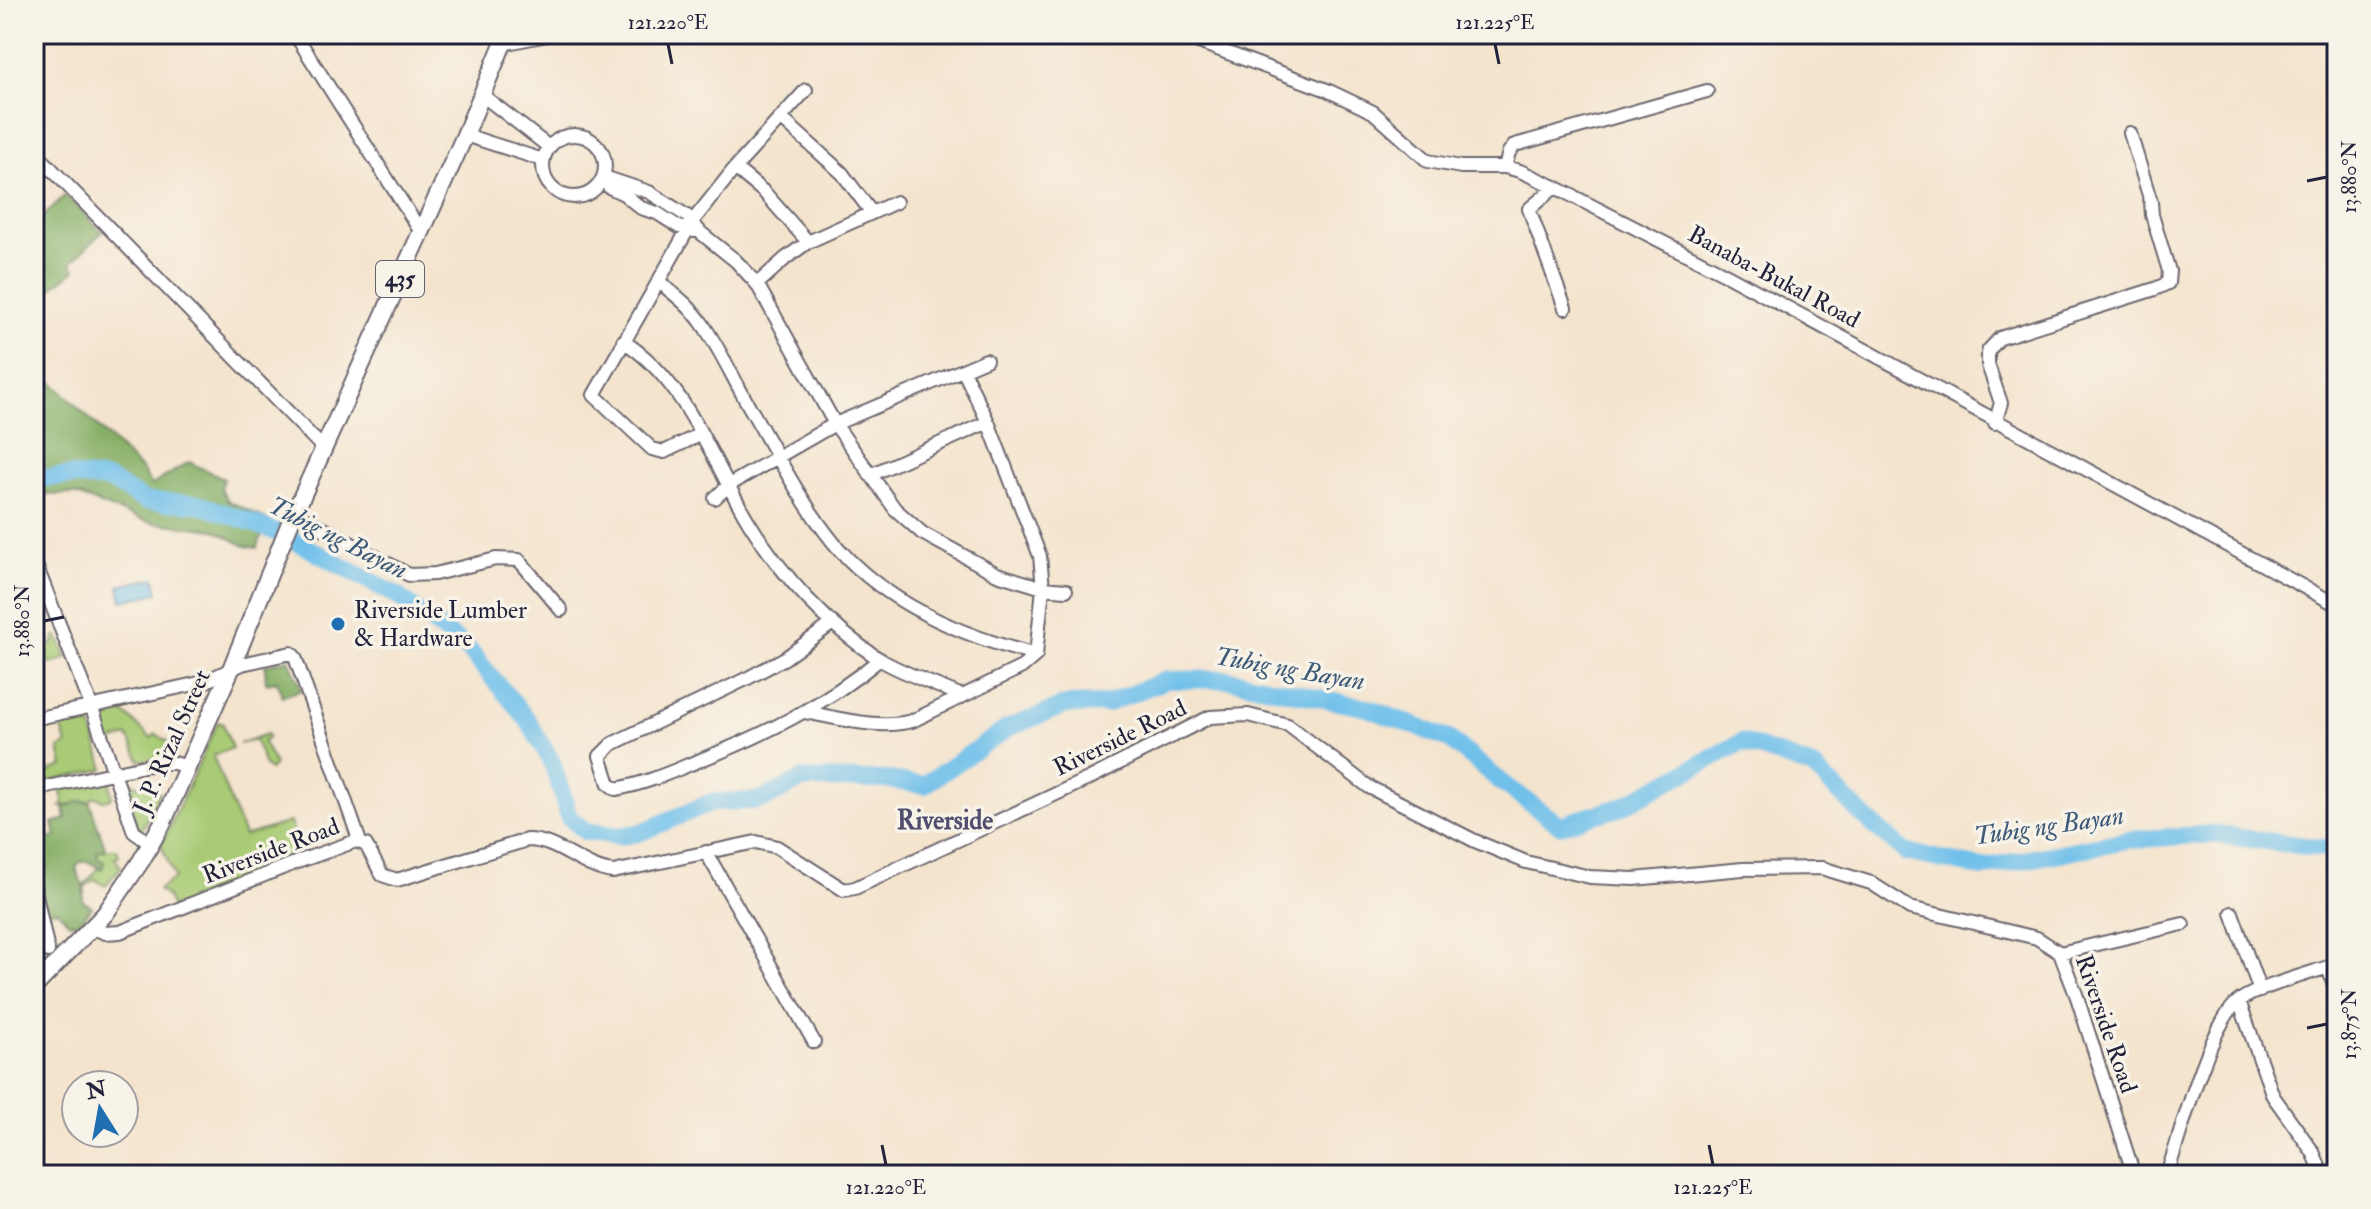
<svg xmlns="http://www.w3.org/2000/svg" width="2371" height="1209" font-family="'IM FELL Double Pica',serif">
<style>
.green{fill:#a9cb74;stroke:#667658;stroke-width:2}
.forest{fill:#86af66;stroke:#546850;stroke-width:2}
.water{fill:#6fc0ea;stroke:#487192;stroke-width:2}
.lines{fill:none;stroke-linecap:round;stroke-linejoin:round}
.river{stroke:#6fc0ea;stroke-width:18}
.minor-casing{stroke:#6c666e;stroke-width:16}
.major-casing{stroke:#6c666e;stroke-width:20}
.minor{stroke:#fff;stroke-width:12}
.major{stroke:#fff;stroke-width:16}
.ticks{fill:none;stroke:#22223b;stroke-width:3}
.poi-dot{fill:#1f6fb2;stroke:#f7f3e8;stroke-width:3}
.labels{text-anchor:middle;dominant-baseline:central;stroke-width:7;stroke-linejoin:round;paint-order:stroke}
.shield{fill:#f7f3e8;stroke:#62616f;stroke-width:2}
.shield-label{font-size:22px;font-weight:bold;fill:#22223b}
.street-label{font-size:24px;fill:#22223b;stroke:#f7f3e8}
.poi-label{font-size:24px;fill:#22223b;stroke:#f7f3e8;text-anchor:start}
.water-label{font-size:26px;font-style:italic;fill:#3d5978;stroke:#f7f3e8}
.neighbourhood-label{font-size:26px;font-weight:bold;fill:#514d6e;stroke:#f7f3e8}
.neatline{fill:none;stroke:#22223b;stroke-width:3}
.ticks-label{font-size:20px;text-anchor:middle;fill:#22223b}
</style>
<rect width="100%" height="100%" fill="#f7f3e8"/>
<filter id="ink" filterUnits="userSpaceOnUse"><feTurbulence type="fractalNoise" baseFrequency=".0125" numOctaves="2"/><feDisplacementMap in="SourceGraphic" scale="16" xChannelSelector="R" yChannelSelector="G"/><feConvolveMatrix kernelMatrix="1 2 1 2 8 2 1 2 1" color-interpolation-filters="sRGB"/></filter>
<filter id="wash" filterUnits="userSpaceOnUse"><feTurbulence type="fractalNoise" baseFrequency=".006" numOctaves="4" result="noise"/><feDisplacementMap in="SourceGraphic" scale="32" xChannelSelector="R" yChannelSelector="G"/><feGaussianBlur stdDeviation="1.8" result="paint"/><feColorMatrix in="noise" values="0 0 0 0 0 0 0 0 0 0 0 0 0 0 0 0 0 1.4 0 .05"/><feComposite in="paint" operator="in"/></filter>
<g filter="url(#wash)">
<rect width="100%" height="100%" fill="#f4e4cd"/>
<path class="green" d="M 55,636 L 58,636 L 67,658 L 51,664 L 44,656 L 38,657 L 35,649 L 50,646 L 55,641 Z
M 120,709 L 151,738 L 156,734 L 176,747 L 176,756 L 140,761 L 128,736 L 108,742 L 99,714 Z
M 76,719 L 85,718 L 90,721 L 104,769 L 42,783 L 40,777 L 45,773 L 63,766 L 59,749 L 67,744 L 60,722 Z
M 218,722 L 223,724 L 232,748 L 213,756 L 244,836 L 290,822 L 303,854 L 172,908 L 167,897 L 158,890 L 175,878 L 161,845 Z
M 267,734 L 269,738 L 263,742 L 275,765 L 270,770 L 265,766 L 255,740 L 239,744 Z
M 118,775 L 138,786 L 144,783 L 160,793 L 142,829 L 139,830 Z
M 106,778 L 110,782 L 112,798 L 104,800 L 95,797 L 91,799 L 90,803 L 87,801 L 76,803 L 72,806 L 61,806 L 64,804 L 60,788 Z
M 100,849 L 117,849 L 119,856 L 114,857 L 121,867 L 105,886 L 95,879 L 85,887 L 84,894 L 83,886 L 98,869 L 102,869 L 104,862 L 98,859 L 97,854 Z"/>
<path class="forest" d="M 65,195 L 102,232 L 71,263 L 75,270 L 34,302 L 34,226 Z
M 34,377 L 47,377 L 140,468 L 152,485 L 189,462 L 224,479 L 221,488 L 228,501 L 268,520 L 257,548 L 245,546 L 215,530 L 148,522 L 74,494 L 43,495 L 38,483 L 34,482 Z
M 289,659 L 302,690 L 282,696 L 277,681 L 266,683 L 265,665 Z
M 80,801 L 90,803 L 106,850 L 100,850 L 97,854 L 98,859 L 104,862 L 102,869 L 89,862 L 80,862 L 76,868 L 83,886 L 83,901 L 92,907 L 75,928 L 74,922 L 69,923 L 57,910 L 46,912 L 34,858 L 34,847 L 45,844 L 45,840 L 56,836 L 53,823 L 66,819 L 64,807 Z"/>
<path class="water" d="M 155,578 L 158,593 L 122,601 L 119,586 Z"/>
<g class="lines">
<path class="river" d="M 34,475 L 43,478 L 70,476 L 109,480 L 145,501 L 198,504 L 251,522 L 287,537 L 396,595 L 468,649 L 527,719 L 552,762 L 569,817 L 585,831 L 619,836 L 639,833 L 712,802 L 753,801 L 766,798 L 803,779 L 889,780 L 924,785 L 1008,728 L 1066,705 L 1106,704 L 1166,680 L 1227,679 L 1368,708 L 1449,739 L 1501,782 L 1560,825 L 1621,807 L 1742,742 L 1813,767 L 1865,818 L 1905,852 L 1982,868 L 2127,840 L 2211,834 L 2337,850"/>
</g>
</g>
<g filter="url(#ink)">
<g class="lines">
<defs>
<path id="minor" d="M 295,34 L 421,232
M 1177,34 L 1327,90 L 1373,112 L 1428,161 L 1461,167 L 1505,167 L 1520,171 L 1555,187 L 1725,274 L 2337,605
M 502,44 L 552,34
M 482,95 L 549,147
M 781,118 L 842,173 L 872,213
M543 166a31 31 0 1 1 62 0a31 31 0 1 1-62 0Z
M 465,135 L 543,160
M 34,151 L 325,450
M 1505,167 L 1509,152 L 1515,145 L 1707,91
M 735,168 L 764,192 L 808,242
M 604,177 L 649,192 L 687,216 L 701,233 L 736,261 L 757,284 L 835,424 L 895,509 L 922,533 L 997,574 L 1043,588 L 1066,590
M 609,187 L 624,194 L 641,208 L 657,213 L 679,227 L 694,231
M 1555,187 L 1529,209 L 1565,308
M 658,281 C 674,294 690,306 702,323 C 720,349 734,380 750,408 C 776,453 800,501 833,542 C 883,603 962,636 1036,655
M 757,284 L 786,258 L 808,242 L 896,202
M 623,341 C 688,382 711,461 750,524 C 782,576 827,625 879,659 C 904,674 935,684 962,696
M 1995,423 L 2001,403 L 1988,365 L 1988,351 L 2000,338 L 2155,289 L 2168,283 L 2169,271 L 2152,215 L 2151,202 L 2130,133
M 701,434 L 664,452 L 652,449 L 594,395 L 692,222 L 735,168 L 806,90
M 870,475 L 988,422
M 715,498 L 729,485 L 835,424 L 986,360
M 295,513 L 409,575 L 435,574 L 496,559 L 519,560 L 561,610
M 34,560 L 92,708 L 134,832 L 151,844
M 833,623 L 785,658 L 748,678 L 612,744 L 600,756 L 609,784 L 616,789 C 645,784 671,772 698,761 C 764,735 825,705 880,659
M 805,712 C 839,718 878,730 912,721 L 1022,667 L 1036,655 L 1043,588 L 1040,556 L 988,422 L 963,370
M 34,719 L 204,682 L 242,664 L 291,653 L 295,657 L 360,842
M 34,790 L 158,763 L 174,763 L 188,767
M 706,852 L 814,1042
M 34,886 L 48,951
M 2232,913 L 2260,991
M 91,927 L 105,933 L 120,932 L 300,861 L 356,841 L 366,845 L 382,875 L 397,880 L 527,840 C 559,840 581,868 613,872 L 756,842 L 777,847 L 844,890 L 855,888 L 1088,779 L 1210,717 L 1248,715 L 1288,725 L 1369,787 L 1475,841 L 1526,862 L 1590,877 L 1634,879 L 1743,869 L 1822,868 L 1871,883 L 1910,908 L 2037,938 L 2060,953 L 2077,997 L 2134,1175
M 2060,953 L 2183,924
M 2328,967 L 2337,994
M 2239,1001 L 2273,1096 L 2313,1152 L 2323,1175
M 2167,1175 C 2179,1137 2211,1021 2239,1001 C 2258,987 2312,973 2337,964"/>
<path id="major" d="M 34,987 L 105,914 L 141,861 L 162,824 L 231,669 L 290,523 L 465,135 L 507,34"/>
</defs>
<use href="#minor" class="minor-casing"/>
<use href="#major" class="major-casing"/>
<use href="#minor" class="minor"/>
<use href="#major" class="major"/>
</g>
</g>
<path class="ticks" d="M 668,44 L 672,64M 1495,44 L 1499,64M 2307,181 L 2327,177M 44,621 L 64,617M 2307,1028 L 2327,1024M 882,1145 L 886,1165M 1709,1145 L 1713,1165"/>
<circle class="poi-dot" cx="338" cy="624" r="8"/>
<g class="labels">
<rect class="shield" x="376" y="261" width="48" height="36" rx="6"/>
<g class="shield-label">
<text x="400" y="279">435</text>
</g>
<g class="street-label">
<text transform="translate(1774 277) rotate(28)">Banaba-Bukal Road</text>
<text transform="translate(1120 738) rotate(-26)">Riverside Road</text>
<text transform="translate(172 742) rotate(-66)">J. P. Rizal Street</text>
<text transform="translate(271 851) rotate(-21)">Riverside Road</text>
<text transform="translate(2106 1024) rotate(71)">Riverside Road</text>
</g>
<g class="poi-label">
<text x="354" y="610">Riverside Lumber<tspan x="354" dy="28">&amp; Hardware</tspan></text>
</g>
<g class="water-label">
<text transform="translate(338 538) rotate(27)">Tubig ng Bayan</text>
<text transform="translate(1290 669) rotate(10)">Tubig ng Bayan</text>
<text transform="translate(2049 826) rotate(-8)">Tubig ng Bayan</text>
</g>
<g class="neighbourhood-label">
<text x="945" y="821">Riverside</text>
</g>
</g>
<rect width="2371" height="1209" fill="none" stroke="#f7f3e8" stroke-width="88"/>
<g transform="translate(100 1109) rotate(349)"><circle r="38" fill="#f7f3e8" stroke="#a29fa3" stroke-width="2"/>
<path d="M0-6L14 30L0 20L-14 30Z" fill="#1f6fb2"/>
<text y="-12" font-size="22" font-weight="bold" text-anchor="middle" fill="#22223b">N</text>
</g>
<rect x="44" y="44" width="2283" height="1121" class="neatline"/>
<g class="ticks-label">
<text x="668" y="29">121.220°E</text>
<text x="1495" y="29">121.225°E</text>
<text transform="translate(2349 177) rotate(-90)" y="7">13.880°N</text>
<text transform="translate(22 621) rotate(-90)" y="7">13.880°N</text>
<text transform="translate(2349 1024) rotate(-90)" y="7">13.875°N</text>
<text x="886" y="1194">121.220°E</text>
<text x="1713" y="1194">121.225°E</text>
</g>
</svg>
